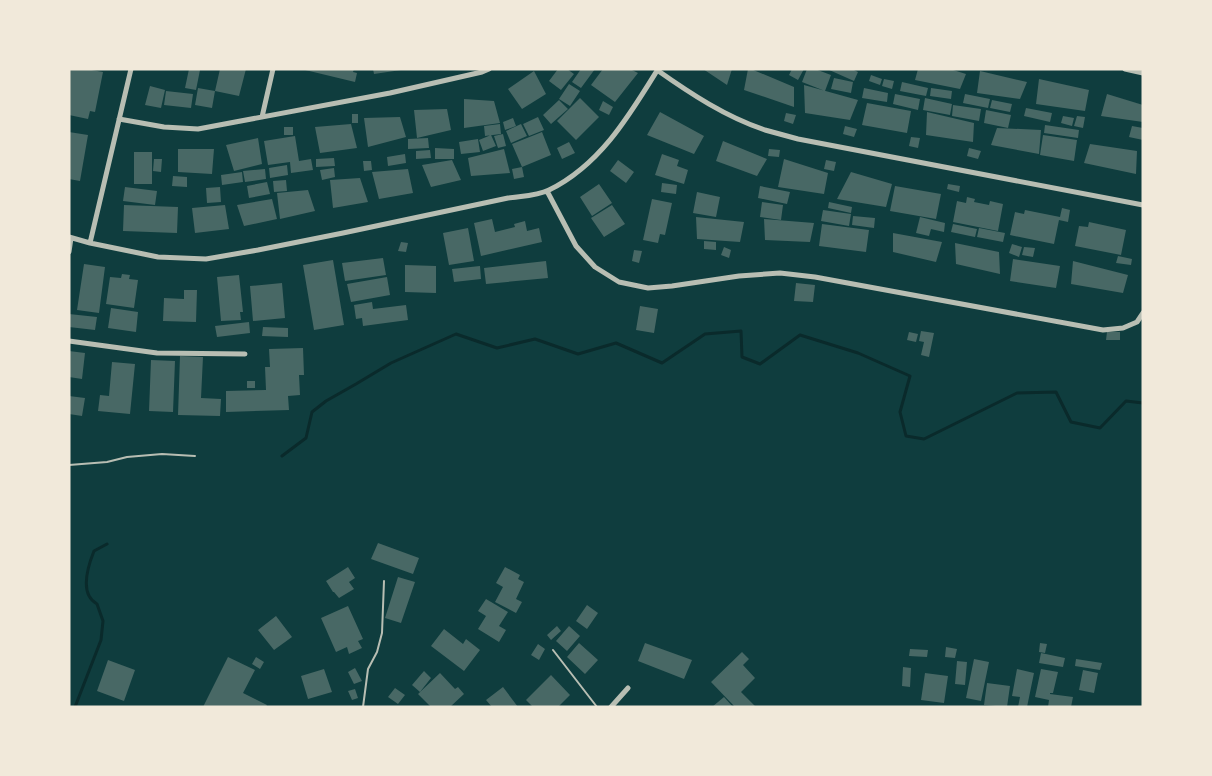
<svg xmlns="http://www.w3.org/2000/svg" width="1212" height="776" font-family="'Source Serif 4',serif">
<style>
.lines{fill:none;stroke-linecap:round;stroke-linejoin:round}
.stream{stroke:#0a2a2b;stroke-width:3}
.building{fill:#486865}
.service{stroke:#b8beb3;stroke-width:2}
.minor{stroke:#b8beb3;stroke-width:5}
</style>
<rect width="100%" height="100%" fill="#0f3d3e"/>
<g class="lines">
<path class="stream" d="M 282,456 L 306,438 L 312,412 L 326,401 L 356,384 L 391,363 L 456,334 L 497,348 L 535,339 L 578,354 L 616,343 L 662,363 L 705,334 L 741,331 L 742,357 L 760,364 L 800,335 L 858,353 L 910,376 L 900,412 L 906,436 L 924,439 L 1017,393 L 1056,392 L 1071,422 L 1100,428 L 1126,401 L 1143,403
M 75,707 L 101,640 L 103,621 L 97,604 C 79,594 88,566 94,551 L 107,544"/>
</g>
<path class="building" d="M 69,69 L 86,69 L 103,72 L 95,112 L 90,111 L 88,119 L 69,115 Z
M 189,69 L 200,70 L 196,90 L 185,88 Z
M 220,69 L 246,69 L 239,96 L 215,91 Z
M 301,69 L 354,69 L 353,72 L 357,73 L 355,82 Z
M 373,69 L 400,69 L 401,70 L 374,74 Z
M 558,69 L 567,69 L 574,74 L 561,90 L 549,81 Z
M 581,69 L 595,69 L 581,88 L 572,82 Z
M 603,69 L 630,69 L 638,73 L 615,102 L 591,85 Z
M 703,69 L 732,69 L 727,85 Z
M 748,69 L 751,69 L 794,87 L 794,107 L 744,90 Z
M 792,69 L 804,69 L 798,80 L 789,75 Z
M 807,69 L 815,69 L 831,75 L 825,91 L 802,82 Z
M 827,69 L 852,69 L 858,72 L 854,81 Z
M 918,69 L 950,69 L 966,74 L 960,89 L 915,80 Z
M 534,71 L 546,94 L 522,109 L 508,89 Z
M 980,71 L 1027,82 L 1020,99 L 977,93 Z
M 871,75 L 882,79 L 880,85 L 869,81 Z
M 834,78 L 853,82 L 851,93 L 831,89 Z
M 884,79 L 894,81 L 892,89 L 882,86 Z
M 1039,79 L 1089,90 L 1085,111 L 1036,104 Z
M 902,82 L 928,88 L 926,96 L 900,91 Z
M 569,84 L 580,91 L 570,106 L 559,99 Z
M 804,85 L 858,100 L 850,120 L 805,113 Z
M 150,86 L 165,90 L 161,108 L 145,105 Z
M 198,88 L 215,91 L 212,108 L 195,105 Z
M 864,88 L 888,93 L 887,102 L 862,98 Z
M 931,88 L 952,91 L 951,99 L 930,96 Z
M 166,91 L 193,94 L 191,108 L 164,105 Z
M 895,94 L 920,99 L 918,110 L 893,104 Z
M 965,94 L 990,99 L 988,108 L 963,103 Z
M 1107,94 L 1143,105 L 1143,122 L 1101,116 Z
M 580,98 L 599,117 L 576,140 L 557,121 Z
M 925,98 L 952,104 L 950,115 L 923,110 Z
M 464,99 L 494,101 L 500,123 L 464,128 Z
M 559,100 L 568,109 L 551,124 L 543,115 Z
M 992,100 L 1012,104 L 1010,112 L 990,108 Z
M 603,101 L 613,107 L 609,115 L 599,110 Z
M 867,103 L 911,111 L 907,133 L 862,125 Z
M 953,105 L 981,109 L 979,121 L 952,116 Z
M 1026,108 L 1052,113 L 1050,122 L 1024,116 Z
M 447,109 L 451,130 L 417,138 L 414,110 Z
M 986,110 L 1011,115 L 1008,128 L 984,123 Z
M 660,112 L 704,136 L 694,154 L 647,135 Z
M 927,112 L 974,123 L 973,142 L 926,135 Z
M 786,113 L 796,115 L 793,124 L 784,121 Z
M 352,114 L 358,114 L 358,123 L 352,123 Z
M 1063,116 L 1074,118 L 1072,126 L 1061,123 Z
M 1077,116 L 1085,117 L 1083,128 L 1074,126 Z
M 400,117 L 406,137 L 368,147 L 364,118 Z
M 538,117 L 544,130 L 529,136 L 523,124 Z
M 513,118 L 516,126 L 505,130 L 503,122 Z
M 351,124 L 357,148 L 320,153 L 315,127 Z
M 500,124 L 501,134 L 485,136 L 484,126 Z
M 521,124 L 527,136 L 511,143 L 506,131 Z
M 1045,125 L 1079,130 L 1078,138 L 1044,133 Z
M 845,126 L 857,129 L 854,137 L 843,134 Z
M 1132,126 L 1143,128 L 1143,140 L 1129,137 Z
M 284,127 L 293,127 L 293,135 L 284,135 Z
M 997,128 L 1041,130 L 1039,154 L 991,145 Z
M 69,132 L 88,135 L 80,181 L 69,179 Z
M 542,132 L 551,155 L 522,167 L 512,144 Z
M 503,134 L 506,146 L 498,148 L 494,136 Z
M 491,135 L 496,146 L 483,151 L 479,140 Z
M 1043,135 L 1077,140 L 1074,161 L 1040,155 Z
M 295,136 L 299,161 L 311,159 L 313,170 L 291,173 L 290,162 L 268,165 L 264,141 Z
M 911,137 L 920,138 L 918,148 L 909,146 Z
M 258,138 L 262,164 L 234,171 L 226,145 Z
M 428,138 L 429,148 L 408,149 L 408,139 Z
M 478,139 L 480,152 L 461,154 L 459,142 Z
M 723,141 L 767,159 L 757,176 L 716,161 Z
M 569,142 L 575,153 L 562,159 L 557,148 Z
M 1090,144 L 1137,151 L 1136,174 L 1084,163 Z
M 435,148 L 454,149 L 454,159 L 435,159 Z
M 969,148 L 981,151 L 978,159 L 967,156 Z
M 178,149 L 214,149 L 212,174 L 178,172 Z
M 504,149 L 510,173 L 471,176 L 468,158 Z
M 769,149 L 780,150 L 779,157 L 768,156 Z
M 430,150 L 431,158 L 416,159 L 416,151 Z
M 134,152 L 152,152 L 152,184 L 134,184 Z
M 405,154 L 406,163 L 388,166 L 387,157 Z
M 662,154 L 679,160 L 677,166 L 688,170 L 684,184 L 655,175 Z
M 334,158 L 335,166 L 316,167 L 316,159 Z
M 154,159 L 162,159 L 161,172 L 153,171 Z
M 784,159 L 828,173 L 824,194 L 778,187 Z
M 452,160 L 461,180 L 431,187 L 422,165 Z
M 618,160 L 634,172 L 626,183 L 610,171 Z
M 826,160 L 836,162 L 834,171 L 824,169 Z
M 363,161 L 371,161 L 372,170 L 364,171 Z
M 287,165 L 288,175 L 270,178 L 269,168 Z
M 522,167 L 524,177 L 514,179 L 512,169 Z
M 334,168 L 335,177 L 322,180 L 320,170 Z
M 265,169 L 266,179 L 245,182 L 243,171 Z
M 408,169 L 413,193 L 379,199 L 372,172 Z
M 242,172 L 243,182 L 222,185 L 221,175 Z
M 851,172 L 892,184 L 886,207 L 837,199 Z
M 173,176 L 187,177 L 187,187 L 172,186 Z
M 360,178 L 368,202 L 333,208 L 330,180 Z
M 286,180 L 287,191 L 274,192 L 273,181 Z
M 267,182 L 270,194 L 249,198 L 247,186 Z
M 662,183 L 677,185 L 676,194 L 661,192 Z
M 599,184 L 612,203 L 592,216 L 580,197 Z
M 948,184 L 960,186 L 959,192 L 947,189 Z
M 760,186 L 790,192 L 787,204 L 758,198 Z
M 895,186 L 941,194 L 936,219 L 890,211 Z
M 125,187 L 157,191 L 155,205 L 123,201 Z
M 220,187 L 221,202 L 207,203 L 206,188 Z
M 308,190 L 315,211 L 280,219 L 277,193 Z
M 697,192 L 720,197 L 716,217 L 693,213 Z
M 967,197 L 975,199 L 974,202 L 989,205 L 990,201 L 1003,204 L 998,231 L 953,222 L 957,201 L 966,203 Z
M 272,199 L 277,219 L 244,226 L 237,205 Z
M 652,199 L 672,203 L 665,235 L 660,234 L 658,243 L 643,240 Z
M 762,202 L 783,205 L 781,220 L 760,217 Z
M 829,202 L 852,207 L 851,213 L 828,208 Z
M 124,205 L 178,207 L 177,233 L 123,231 Z
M 225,205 L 229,229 L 195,233 L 192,208 Z
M 612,205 L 625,224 L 604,237 L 591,218 Z
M 1062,208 L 1070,210 L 1068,222 L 1059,220 L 1054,244 L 1010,235 L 1015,212 L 1024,214 L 1025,210 L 1060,217 Z
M 823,210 L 851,214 L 849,226 L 821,221 Z
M 853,216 L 875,218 L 874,228 L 852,225 Z
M 696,217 L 744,222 L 740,242 L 697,239 Z
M 920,217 L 945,223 L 944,232 L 931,229 L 929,236 L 916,233 Z
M 492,219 L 495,232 L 515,227 L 514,224 L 525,221 L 527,231 L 539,228 L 542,242 L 481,256 L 474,223 Z
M 764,219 L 814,223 L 810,242 L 765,240 Z
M 1089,222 L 1126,230 L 1121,255 L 1075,246 L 1079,226 L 1088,227 Z
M 822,224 L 869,230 L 866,252 L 819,246 Z
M 953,224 L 977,229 L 975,237 L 951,232 Z
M 468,228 L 474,261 L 449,265 L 443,233 Z
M 979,228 L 1005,233 L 1003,242 L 977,237 Z
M 893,233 L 942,242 L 936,262 L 893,252 Z
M 704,241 L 716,242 L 716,250 L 704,249 Z
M 401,242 L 408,243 L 406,252 L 398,251 Z
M 955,243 L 999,252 L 1000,274 L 956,264 Z
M 1012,244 L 1022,247 L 1019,257 L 1009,253 Z
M 724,247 L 731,250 L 729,258 L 721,255 Z
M 1024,247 L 1035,248 L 1033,257 L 1022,255 Z
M 634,250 L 642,251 L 639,263 L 632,261 Z
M 1118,256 L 1132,259 L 1131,265 L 1116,263 Z
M 383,258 L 386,275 L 345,281 L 342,263 Z
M 1013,259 L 1060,266 L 1056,288 L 1010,281 Z
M 333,260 L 344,325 L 314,330 L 303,265 Z
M 546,261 L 548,278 L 486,284 L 484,268 Z
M 1073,261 L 1128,275 L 1123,293 L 1071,284 Z
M 84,264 L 105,267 L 99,313 L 77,310 Z
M 405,265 L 436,266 L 436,293 L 405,292 Z
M 480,266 L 481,279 L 454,282 L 452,269 Z
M 122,274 L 130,275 L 129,279 L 138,280 L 134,308 L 106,304 L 110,277 L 121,278 Z
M 239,275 L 243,312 L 240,312 L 241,320 L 221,321 L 217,277 Z
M 387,277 L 390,295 L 351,302 L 347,284 Z
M 282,283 L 285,318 L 253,321 L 250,286 Z
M 796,283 L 815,285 L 813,302 L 794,301 Z
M 184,290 L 197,290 L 196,322 L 163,321 L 164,298 L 184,299 Z
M 372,302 L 373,309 L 406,305 L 408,320 L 363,326 L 362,318 L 356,319 L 354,305 Z
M 640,306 L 658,309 L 654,333 L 636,330 Z
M 111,308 L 138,312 L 136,332 L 108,328 Z
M 69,314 L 97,317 L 95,330 L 69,327 Z
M 249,322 L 250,333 L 217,337 L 215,326 Z
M 263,327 L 288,328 L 288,337 L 262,336 Z
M 921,331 L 934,333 L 929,357 L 921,355 L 924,342 L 919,341 Z
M 909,332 L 918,334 L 916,342 L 907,340 Z
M 1107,332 L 1120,332 L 1120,340 L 1106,340 Z
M 303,348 L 304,375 L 299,375 L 300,395 L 288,396 L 289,410 L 226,412 L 226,391 L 266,390 L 265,367 L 270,367 L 269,349 Z
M 69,351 L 85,353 L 82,379 L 69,377 Z
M 180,356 L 203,357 L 201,398 L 221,399 L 220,416 L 178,415 Z
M 151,360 L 175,361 L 173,412 L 149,411 Z
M 112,362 L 135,364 L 130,414 L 98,411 L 100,395 L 109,396 Z
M 247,381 L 255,381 L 255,388 L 247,388 Z
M 69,396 L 85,398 L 82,416 L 69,414 Z
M 378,543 L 419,558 L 413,574 L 371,559 Z
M 348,567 L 355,578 L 349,582 L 354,589 L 339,598 L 334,592 L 333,592 L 326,581 Z
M 505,567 L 520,575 L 518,579 L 524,582 L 516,599 L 522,602 L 516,613 L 495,602 L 503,587 L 496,583 Z
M 398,577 L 415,582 L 401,623 L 385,618 Z
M 486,599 L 508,612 L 499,626 L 506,630 L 499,642 L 478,629 L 486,616 L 478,611 Z
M 587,605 L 598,613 L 587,629 L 576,621 Z
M 348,606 L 363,639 L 358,641 L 362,648 L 349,654 L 347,647 L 336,652 L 321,618 Z
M 276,616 L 292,637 L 274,650 L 258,630 Z
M 557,626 L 561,631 L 551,640 L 547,635 Z
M 569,626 L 580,636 L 567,651 L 556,641 Z
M 444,629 L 463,644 L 466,639 L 480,650 L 464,671 L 431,646 Z
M 579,643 L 598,660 L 585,674 L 567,657 Z
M 645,643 L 692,660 L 684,679 L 638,661 Z
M 1040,643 L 1047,644 L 1045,653 L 1039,652 Z
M 538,644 L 545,649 L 539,660 L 531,655 Z
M 946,647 L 957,649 L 955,658 L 945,657 Z
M 910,649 L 928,650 L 927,657 L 909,656 Z
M 742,652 L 749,659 L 743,665 L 755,678 L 741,692 L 756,707 L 735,707 L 711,682 Z
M 1041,653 L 1065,658 L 1063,667 L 1039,663 Z
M 228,657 L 255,670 L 243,693 L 267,705 L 266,707 L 203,707 Z
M 256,657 L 264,662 L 260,669 L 252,664 Z
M 974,659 L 989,662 L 981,701 L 966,698 Z
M 1076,659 L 1102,663 L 1100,670 L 1075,666 Z
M 108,660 L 135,670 L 124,701 L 97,691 Z
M 957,661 L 967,662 L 965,685 L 955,684 Z
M 903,667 L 911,668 L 910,687 L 902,686 Z
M 355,668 L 362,681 L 354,684 L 348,672 Z
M 324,669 L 332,692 L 308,699 L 301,676 Z
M 1017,669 L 1034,673 L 1027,707 L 1018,707 L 1020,697 L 1012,696 Z
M 1041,669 L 1058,672 L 1053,693 L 1050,693 L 1050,694 L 1073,697 L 1071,707 L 1048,707 L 1049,700 L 1035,697 Z
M 1083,670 L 1098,673 L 1094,693 L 1079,690 Z
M 424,671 L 431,678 L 420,692 L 412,685 Z
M 440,673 L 455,689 L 458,687 L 464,694 L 450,707 L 431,707 L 418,694 Z
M 925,673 L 948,676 L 944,703 L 921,700 Z
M 551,675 L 570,695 L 558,707 L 533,707 L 526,700 Z
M 987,683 L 1010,686 L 1007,707 L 984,705 Z
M 503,687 L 518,707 L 492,707 L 486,700 Z
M 395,688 L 405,695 L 398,704 L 388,697 Z
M 355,689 L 358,698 L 352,700 L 348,691 Z
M 724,697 L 733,707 L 712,707 Z"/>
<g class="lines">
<path class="service" d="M 69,465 L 107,462 L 127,457 L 162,454 L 195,456
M 553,650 L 597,707
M 363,707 L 368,669 L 377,652 L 382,633 L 384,581"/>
<path class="minor" d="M 1125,69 L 1143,73
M 657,70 C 691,94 726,117 765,130 C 776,133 787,136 798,139 L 1143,205
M 262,117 L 273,69
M 119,119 L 164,127 L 198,129 L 390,93 L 482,72 L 489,69
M 547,191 L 576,246 L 595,267 L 619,282 L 648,288 L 672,286 L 739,276 L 780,273 L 815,277 L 1103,330 L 1123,328 L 1137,322 L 1143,313
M 69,237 L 90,243 L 158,257 L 206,259 L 258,250 L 343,233 L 508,198 C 521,196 537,196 549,190 C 600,165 629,116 658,69
M 90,243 L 131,69
M 69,252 L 71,238
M 69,341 L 157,353 L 245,354
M 611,707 L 628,688"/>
</g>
<rect width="1212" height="776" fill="none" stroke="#f1e9da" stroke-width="141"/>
</svg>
